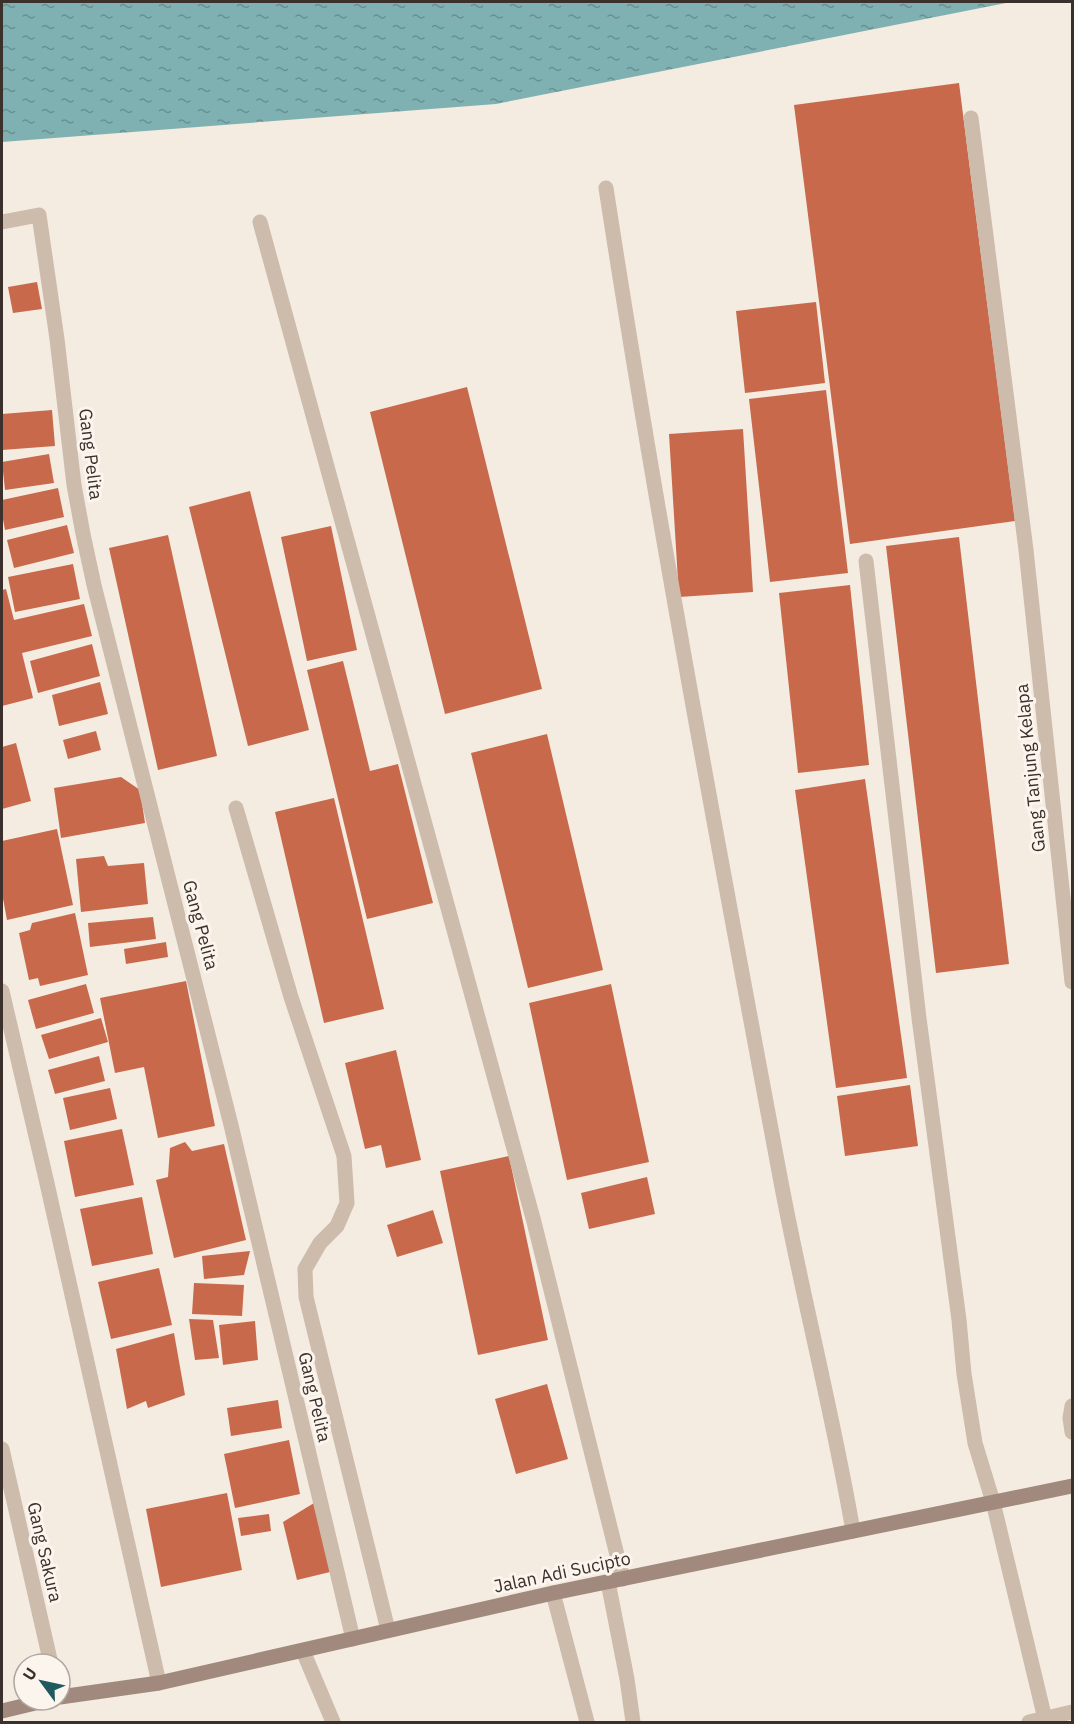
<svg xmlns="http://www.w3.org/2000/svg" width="1074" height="1724" font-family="'IBM Plex Sans',sans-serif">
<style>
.water{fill:url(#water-ripples)}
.building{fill:#c8694b}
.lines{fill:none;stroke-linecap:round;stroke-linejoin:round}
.service{stroke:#cdbbac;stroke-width:15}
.minor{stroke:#cdbbac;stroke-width:15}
.secondary{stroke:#a18a7d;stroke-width:15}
.labels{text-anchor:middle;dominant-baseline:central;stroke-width:6;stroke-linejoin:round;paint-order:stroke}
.street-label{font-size:18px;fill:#3b302b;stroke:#fbf5ee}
</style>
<defs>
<pattern id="water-ripples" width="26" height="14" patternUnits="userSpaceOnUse" patternTransform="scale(1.5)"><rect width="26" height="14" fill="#7fb0b2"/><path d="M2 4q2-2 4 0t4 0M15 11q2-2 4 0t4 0" fill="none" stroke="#699091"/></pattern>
</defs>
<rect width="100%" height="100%" fill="#f4ebe1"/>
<path class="water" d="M 2,2 L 1011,2 L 496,104 L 2,142 Z"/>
<path class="building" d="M 959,83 L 1015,521 L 850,544 L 794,105 Z
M 37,282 L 42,309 L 13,313 L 8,287 Z
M 816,302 L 825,383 L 745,393 L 736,311 Z
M 467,387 L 542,689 L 445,714 L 370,412 Z
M 826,390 L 848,573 L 770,582 L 749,399 Z
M 52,410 L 55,446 L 2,450 L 2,414 Z
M 743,429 L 753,592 L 679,597 L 669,434 Z
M 49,454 L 54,483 L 5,490 L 2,462 Z
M 58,488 L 64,517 L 5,530 L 2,514 L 2,500 Z
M 250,491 L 309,730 L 248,746 L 189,507 Z
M 67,525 L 74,553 L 14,568 L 7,540 Z
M 331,526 L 357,650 L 307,661 L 281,537 Z
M 168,535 L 217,756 L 158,770 L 109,548 Z
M 959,537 L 1009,964 L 936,973 L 886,546 Z
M 73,564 L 80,599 L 15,612 L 8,577 Z
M 850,585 L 869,765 L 798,773 L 779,593 Z
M 6,589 L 14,620 L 84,604 L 92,636 L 22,653 L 33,698 L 2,706 L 2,590 Z
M 92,644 L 100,676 L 38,693 L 30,661 Z
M 343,661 L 370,771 L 398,764 L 433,903 L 367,919 L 307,670 Z
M 100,682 L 108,714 L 59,726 L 52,695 Z
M 96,731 L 101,750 L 68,759 L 63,740 Z
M 547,734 L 603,970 L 528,988 L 471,753 Z
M 16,743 L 31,801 L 2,809 L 2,747 Z
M 121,777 L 140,790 L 145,823 L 61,838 L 54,788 Z
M 865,779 L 907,1078 L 836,1088 L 795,790 Z
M 334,798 L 384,1009 L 324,1023 L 275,812 Z
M 57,829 L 73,905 L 7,920 L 2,893 L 2,841 Z
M 104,856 L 108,866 L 144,863 L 148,904 L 81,912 L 76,859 Z
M 75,913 L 88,975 L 40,986 L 38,978 L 29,980 L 19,933 L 30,930 L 32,923 Z
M 153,917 L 156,939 L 90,947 L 88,923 Z
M 166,942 L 168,957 L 126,964 L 124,949 Z
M 186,981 L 215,1126 L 158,1138 L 144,1067 L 115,1073 L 100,998 Z
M 86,984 L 94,1013 L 36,1029 L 28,1000 Z
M 611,984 L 649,1162 L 567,1180 L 529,1003 Z
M 101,1018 L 108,1042 L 49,1059 L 41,1035 Z
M 396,1050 L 421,1160 L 386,1168 L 381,1145 L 365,1149 L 345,1063 Z
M 99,1056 L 105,1081 L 55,1094 L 48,1070 Z
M 910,1085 L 918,1146 L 845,1156 L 837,1096 Z
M 110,1088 L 117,1119 L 70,1130 L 63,1098 Z
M 122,1129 L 134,1185 L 75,1197 L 64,1141 Z
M 185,1142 L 192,1151 L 224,1144 L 246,1240 L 174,1258 L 156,1180 L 168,1177 L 170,1148 Z
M 509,1156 L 548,1340 L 478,1355 L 440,1171 Z
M 647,1177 L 655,1214 L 589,1229 L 581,1193 Z
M 142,1197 L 153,1254 L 92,1266 L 80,1209 Z
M 433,1210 L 443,1243 L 397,1257 L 387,1225 Z
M 250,1251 L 244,1275 L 204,1279 L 202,1256 Z
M 159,1268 L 172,1325 L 111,1339 L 98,1282 Z
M 194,1283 L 244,1285 L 242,1316 L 192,1314 Z
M 189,1319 L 213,1320 L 219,1358 L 195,1360 Z
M 255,1321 L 258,1360 L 223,1365 L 219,1325 Z
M 174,1333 L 185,1395 L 148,1408 L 146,1401 L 127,1409 L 116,1349 Z
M 547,1384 L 568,1459 L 516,1474 L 495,1399 Z
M 278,1400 L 282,1428 L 231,1436 L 227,1408 Z
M 289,1440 L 300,1494 L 235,1508 L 224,1454 Z
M 227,1493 L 242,1570 L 161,1587 L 146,1509 Z
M 314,1503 L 330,1572 L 297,1580 L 283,1522 Z
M 269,1514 L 271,1531 L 241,1536 L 238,1518 Z"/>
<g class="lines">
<path class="service" d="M 971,118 L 1026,550 L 1072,982
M 606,188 C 657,520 719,851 781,1182 C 803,1299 833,1414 853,1531
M 866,561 L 919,1018 L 959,1320 L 964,1374 L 975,1443 L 993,1502 L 1045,1719
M 236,808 L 291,997 L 344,1156 L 347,1203 L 337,1226 L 320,1243 L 305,1269 L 306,1297 L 388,1630
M 1072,1406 L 1070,1418 L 1072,1432
M 608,1582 L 627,1679 L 633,1722
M 553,1593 L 587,1722
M 1029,1722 L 1072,1712"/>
<path class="minor" d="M 2,222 L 39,215 L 57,339 L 74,485 L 83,534 L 94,585 L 231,1125 L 353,1639
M 260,222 L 534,1222 L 623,1579
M 2,991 L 46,1179 L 159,1683
M 2,1449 L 51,1664
M 303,1651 L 333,1722"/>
<path class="secondary" d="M 60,1697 L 159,1683 L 553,1593 L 1072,1486
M 2,1711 L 48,1700"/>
</g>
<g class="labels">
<g class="street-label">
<text transform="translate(91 454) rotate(83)">Gang Pelita</text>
<text transform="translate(1030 768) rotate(-96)">Gang Tanjung Kelapa</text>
<text transform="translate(201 925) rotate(75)">Gang Pelita</text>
<text transform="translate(315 1397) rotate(77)">Gang Pelita</text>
<text transform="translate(45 1552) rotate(77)">Gang Sakura</text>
<text transform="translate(562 1572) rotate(-12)">Jalan Adi Sucipto</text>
</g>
</g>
<rect width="1074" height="1724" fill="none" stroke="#3b302b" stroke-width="6"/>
<g transform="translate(42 1682) rotate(303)"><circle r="28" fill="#fbf5ee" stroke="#aea6a0" stroke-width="1.5"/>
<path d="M0-4.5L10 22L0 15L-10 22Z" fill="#1f5a5e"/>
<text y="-9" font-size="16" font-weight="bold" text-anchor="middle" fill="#3b302b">U</text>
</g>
</svg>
